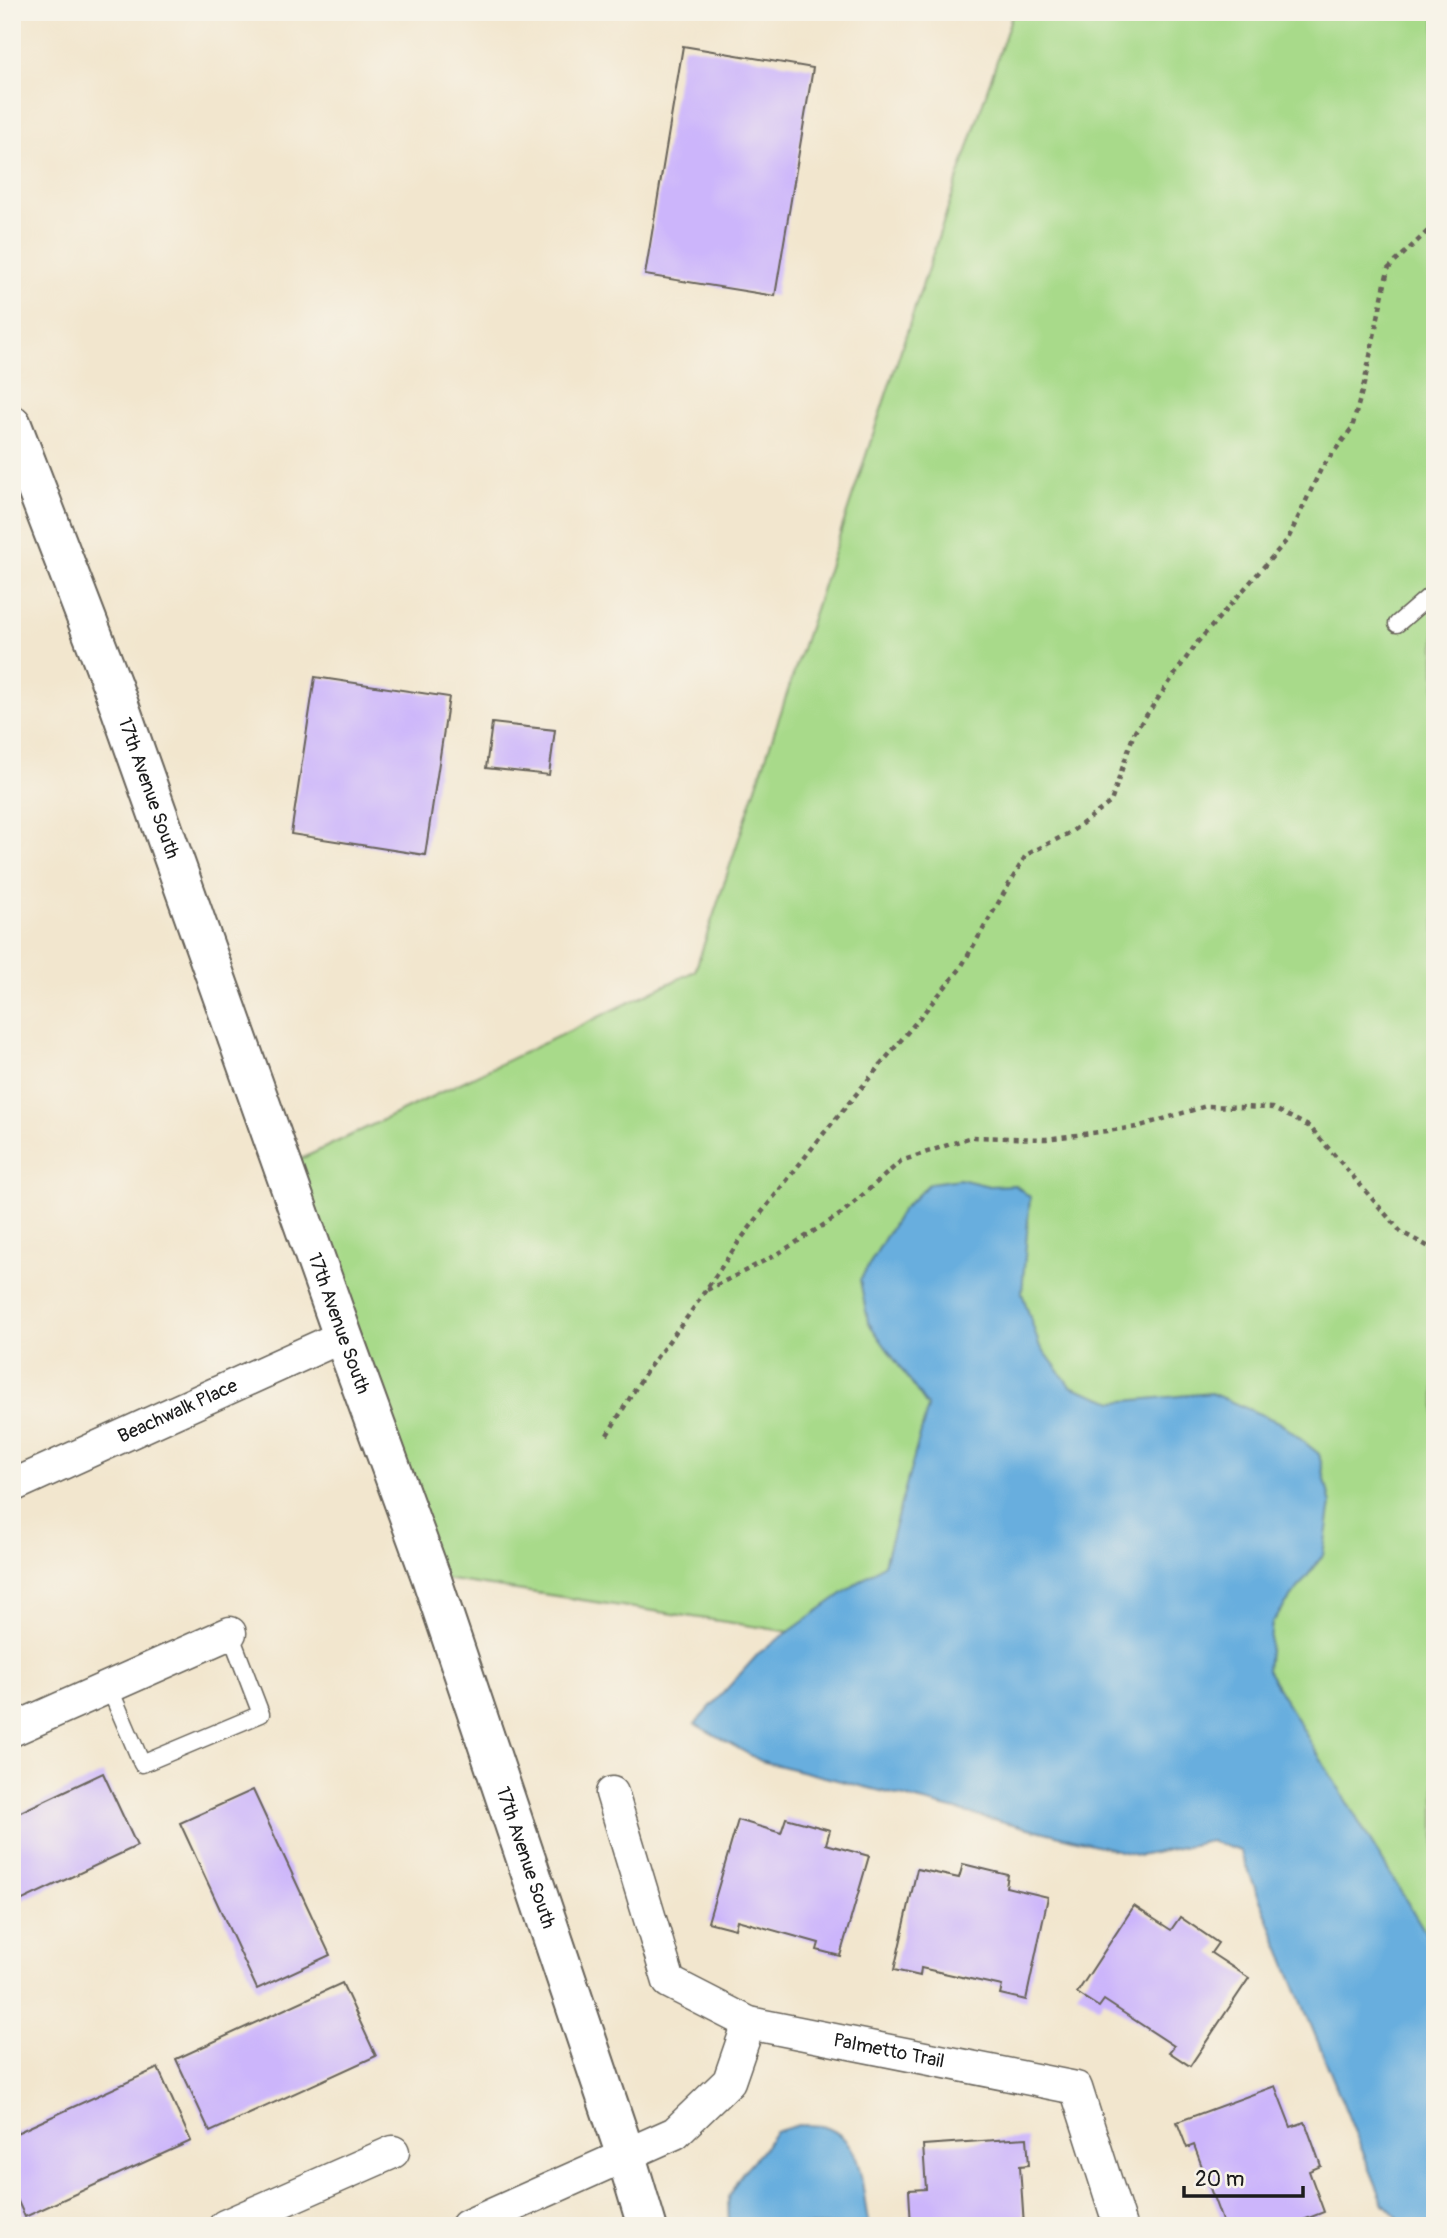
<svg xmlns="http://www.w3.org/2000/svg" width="1447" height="2238" font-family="Pangolin,sans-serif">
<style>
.green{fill:#a8da8a;stroke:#627b53;stroke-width:2}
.water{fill:#68aede;stroke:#42657d;stroke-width:2}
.building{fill:#ccb5fb}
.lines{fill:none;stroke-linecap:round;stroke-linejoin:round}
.service-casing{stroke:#67635a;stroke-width:19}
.minor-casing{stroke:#67635a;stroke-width:35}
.tertiary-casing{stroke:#67635a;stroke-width:42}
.path{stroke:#67635a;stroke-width:4.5;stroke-dasharray:5 5;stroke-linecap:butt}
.service{stroke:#fff;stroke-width:16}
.minor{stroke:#fff;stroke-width:32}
.tertiary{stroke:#fff;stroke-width:38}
.labels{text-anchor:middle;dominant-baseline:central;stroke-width:5;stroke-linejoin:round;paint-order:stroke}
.street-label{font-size:19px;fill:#1c1c1c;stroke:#f7f3e8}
</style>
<rect width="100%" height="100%" fill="#f7f3e8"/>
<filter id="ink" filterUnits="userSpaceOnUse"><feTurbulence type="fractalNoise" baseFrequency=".0143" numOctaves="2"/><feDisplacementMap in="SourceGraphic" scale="14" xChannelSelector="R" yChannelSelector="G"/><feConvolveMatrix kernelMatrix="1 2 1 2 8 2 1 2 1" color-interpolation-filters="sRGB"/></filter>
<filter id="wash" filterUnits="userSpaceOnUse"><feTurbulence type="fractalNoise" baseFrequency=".00686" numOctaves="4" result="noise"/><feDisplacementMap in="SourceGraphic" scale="28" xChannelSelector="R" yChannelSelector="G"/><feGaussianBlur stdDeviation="1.57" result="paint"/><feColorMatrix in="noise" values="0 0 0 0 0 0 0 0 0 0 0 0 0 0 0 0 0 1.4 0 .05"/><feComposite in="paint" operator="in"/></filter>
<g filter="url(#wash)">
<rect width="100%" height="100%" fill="#f2e6ce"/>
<path class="green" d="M 1013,12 L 1435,12 L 1435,2116 L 1262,1704 L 431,1577 L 284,1167 L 695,971 Z"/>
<path class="water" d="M 960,1179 L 989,1186 L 1015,1185 L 1030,1197 L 1022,1293 L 1039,1344 L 1070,1386 L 1114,1402 L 1211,1393 L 1281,1423 L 1319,1454 L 1331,1504 L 1323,1555 L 1272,1623 L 1267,1670 L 1435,1948 L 1435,2226 L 1406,2226 L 1384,2204 L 1240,1851 L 1210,1841 L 1140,1856 L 761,1761 L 695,1724 L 759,1653 L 884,1564 L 928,1407 L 868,1322 L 860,1280 L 901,1211 L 930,1183 Z
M 798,2125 C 806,2126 817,2124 825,2127 C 866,2141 861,2191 869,2226 L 729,2226 L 728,2197 L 742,2173 L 763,2149 L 775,2132 Z"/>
<g id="blocks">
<path class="building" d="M 683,46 L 813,68 L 775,296 L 645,275 Z
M 315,677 L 449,697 L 425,855 L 291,834 Z
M 492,723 L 555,730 L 549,775 L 486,768 Z
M 103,1773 L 137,1846 L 12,1905 L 12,1816 Z
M 253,1790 L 330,1955 L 257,1989 L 180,1823 Z
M 786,1818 L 830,1830 L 826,1844 L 869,1856 L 840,1956 L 817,1950 L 819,1943 L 737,1920 L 735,1929 L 708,1922 L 738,1820 L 781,1833 Z
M 963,1864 L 1008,1875 L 1006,1887 L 1048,1897 L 1026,2000 L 1000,1994 L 1002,1986 L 921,1968 L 920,1976 L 894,1970 L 917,1869 L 959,1878 Z
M 1134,1906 L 1171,1930 L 1180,1917 L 1218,1943 L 1211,1953 L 1249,1978 L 1190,2066 L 1169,2052 L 1174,2046 L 1104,2000 L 1099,2007 L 1077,1993 Z
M 342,1983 L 376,2056 L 210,2132 L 176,2059 Z
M 158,2068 L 191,2141 L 25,2217 L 12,2188 L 12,2135 Z
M 1275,2086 L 1291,2127 L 1305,2122 L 1321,2166 L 1309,2171 L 1324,2212 L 1288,2226 L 1224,2226 L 1194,2145 L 1187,2148 L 1177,2122 Z
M 1027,2138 L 1029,2165 L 1020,2166 L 1024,2226 L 911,2226 L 909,2190 L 926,2189 L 923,2145 Z"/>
</g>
</g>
<g filter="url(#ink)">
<use href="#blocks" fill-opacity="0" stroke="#67635a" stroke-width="2"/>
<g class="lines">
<defs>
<path id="service" d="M 1397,624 L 1435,591
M 109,1687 L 142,1764 L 261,1714 L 230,1633"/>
<g id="minor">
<path id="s1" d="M 12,1486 L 343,1336"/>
<path d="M 12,1730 L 230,1633"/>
<path id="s2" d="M 612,1793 L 669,1982 L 749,2023 L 1076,2088 L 1120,2226"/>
<path d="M 225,2226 L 393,2152"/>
<path d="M 467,2226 L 675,2133 L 729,2081 L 749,2023"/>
</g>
<g id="tertiary">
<path id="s3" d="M 12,425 L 112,685 L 343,1336 L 431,1577 L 626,2156 L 647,2226"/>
</g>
</defs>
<use href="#service" class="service-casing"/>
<use href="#minor" class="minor-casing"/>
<use href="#tertiary" class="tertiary-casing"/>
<path class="path" d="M 707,1290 L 776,1255 L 841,1214 L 901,1161 L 971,1137 L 1046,1139 L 1137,1127 L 1206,1106 L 1273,1108 L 1310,1127 L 1401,1232 L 1435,1250
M 607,1435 L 647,1370 L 688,1316 L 740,1240 L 824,1133 L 960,969 L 1026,855 L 1071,832 L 1111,802 L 1134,733 L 1196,644 L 1288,539 L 1321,469 L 1352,428 L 1365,380 L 1388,269 L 1435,224
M 12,2219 L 15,2226"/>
<use href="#service" class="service"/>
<use href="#minor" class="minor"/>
<use href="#tertiary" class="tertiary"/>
</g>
</g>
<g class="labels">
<g class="street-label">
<text stroke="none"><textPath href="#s3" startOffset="388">17th Avenue South</textPath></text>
<text stroke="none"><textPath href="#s3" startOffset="956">17th Avenue South</textPath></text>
<text stroke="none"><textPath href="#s1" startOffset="182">Beachwalk Place</textPath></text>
<text stroke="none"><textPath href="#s3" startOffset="1522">17th Avenue South</textPath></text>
<text stroke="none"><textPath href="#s2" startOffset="430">Palmetto Trail</textPath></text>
</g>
</g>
<rect width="1447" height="2238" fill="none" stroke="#f7f3e8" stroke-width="42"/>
<path d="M1184 2186v10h119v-10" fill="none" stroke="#1c1c1c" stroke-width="3.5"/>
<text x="1195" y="2186" font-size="21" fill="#1c1c1c" stroke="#f7f3e8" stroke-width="5" paint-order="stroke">20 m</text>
</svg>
